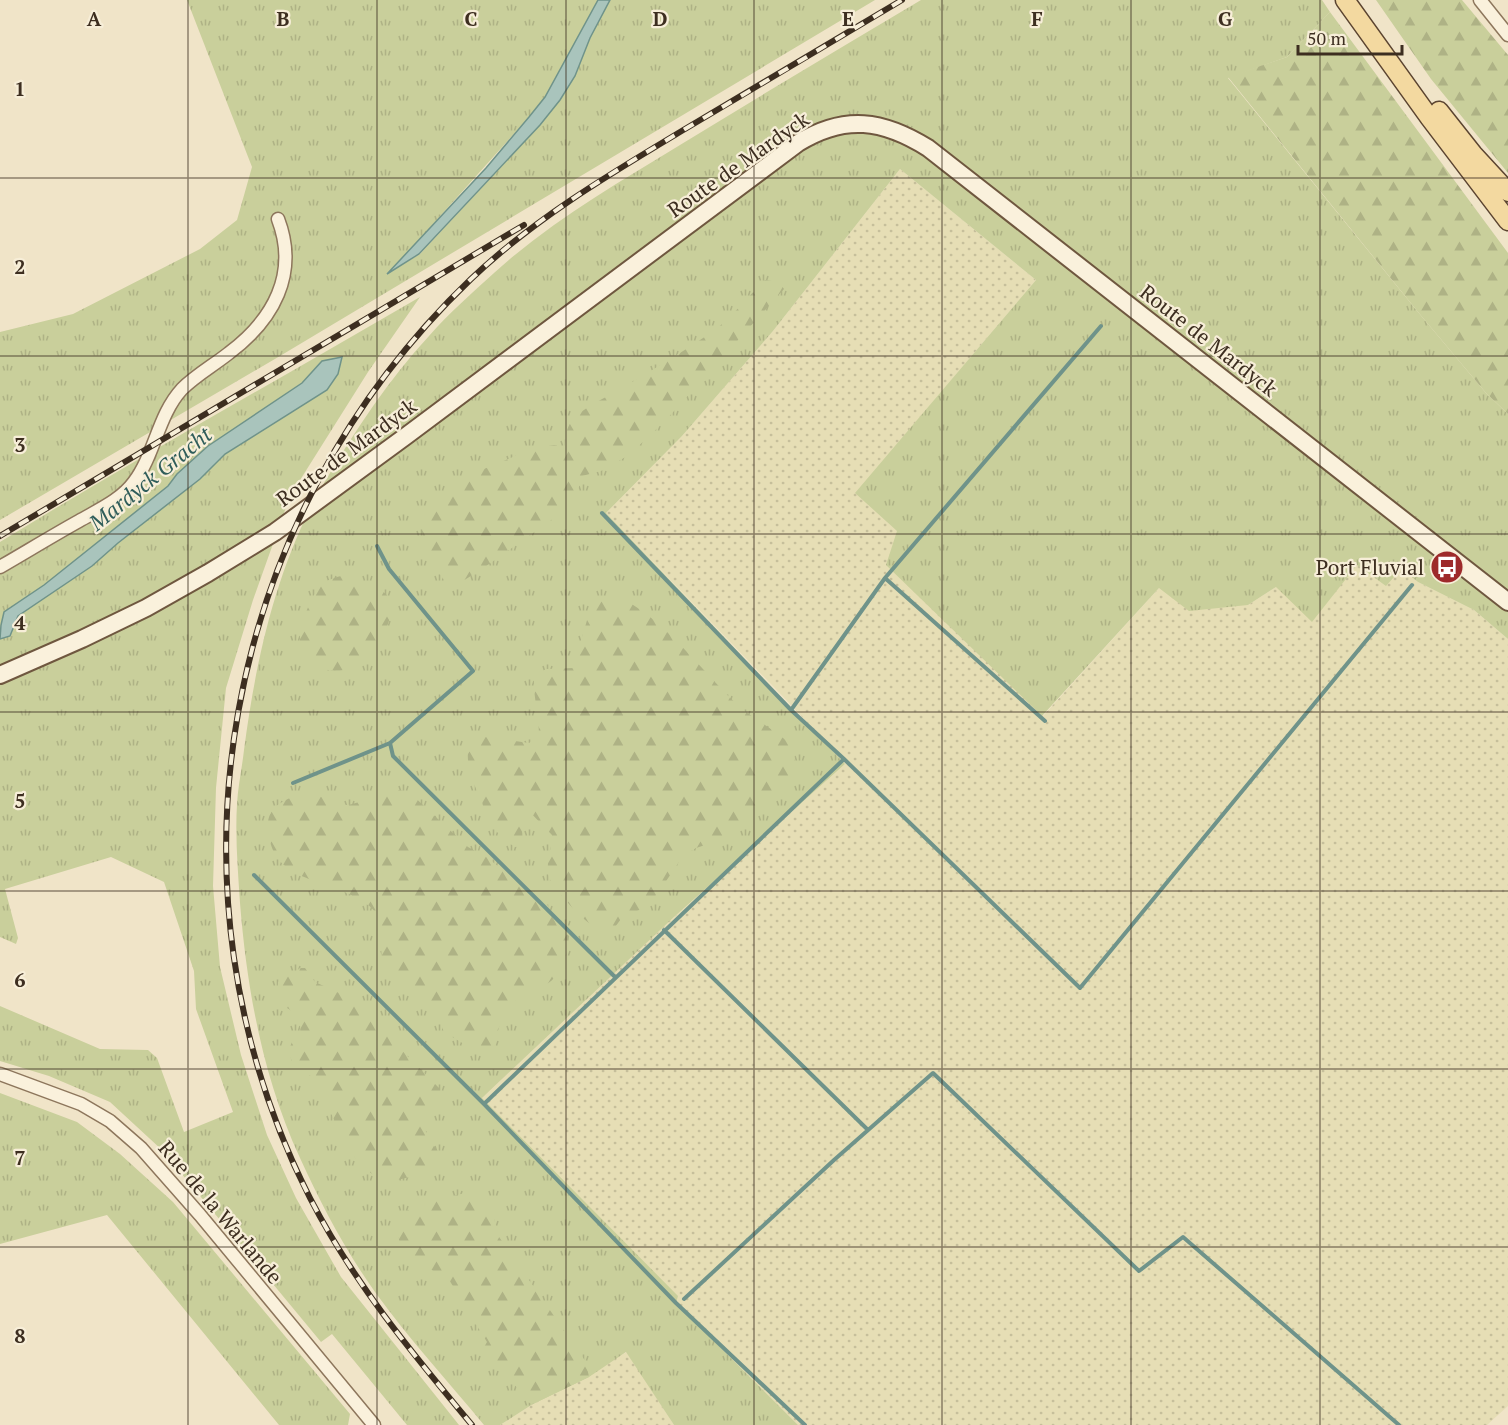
<svg xmlns="http://www.w3.org/2000/svg" width="1508" height="1425" font-family="'PT Serif',serif">
<style>
.farmland{fill:url(#farmland-dots)}
.grass{fill:url(#grass-tufts)}
.forest{fill:url(#forest-firs)}
.water{fill:#a9c4bc;stroke:#6f938a;stroke-width:1.5}
.lines{fill:none;stroke-linecap:round;stroke-linejoin:round}
.stream{stroke:#6f938a;stroke-width:4}
.minor-casing{stroke:#8d765c;stroke-width:15}
.secondary-casing{stroke:#6f573f;stroke-width:20}
.primary-casing{stroke:#5b4430;stroke-width:21}
.minor{stroke:#faf1dc;stroke-width:12}
.secondary{stroke:#faf1dc;stroke-width:16}
.primary{stroke:#f3d9a0;stroke-width:18}
.rail-casing{stroke:#3d2e20;stroke-width:6}
.rail{stroke:#f7eed8;stroke-width:4;stroke-dasharray:11;stroke-linecap:butt}
.grid{fill:none;stroke:#3d2e20;stroke-width:1.5;stroke-opacity:0.55}
.labels{text-anchor:middle;dominant-baseline:central;stroke-width:4.5;stroke-linejoin:round;paint-order:stroke}
.street-label{font-size:21px;fill:#3d2e20;stroke:#f7eed8}
.poi-label{font-size:21px;fill:#3d2e20;stroke:#f7eed8;text-anchor:end}
.water-label{font-size:22px;font-style:italic;fill:#2f5d5a;stroke:#f7eed8}
.grid-label{font-size:20px;text-anchor:middle;font-weight:bold;fill:#3d2e20;stroke:#f7eed8;stroke-width:4.5;stroke-linejoin:round;paint-order:stroke}
</style>
<defs>
<pattern id="farmland-dots" width="8" height="8" patternUnits="userSpaceOnUse" patternTransform="scale(1.5)"><rect width="8" height="8" fill="#e6deb5"/><path d="M2 2h.1M6 6h.1" fill="none" stroke="#c6bf9b" stroke-width="1.8" stroke-linecap="round"/></pattern>
<pattern id="grass-tufts" width="24" height="20" patternUnits="userSpaceOnUse" patternTransform="scale(1.5)"><rect width="24" height="20" fill="#c9cf9b"/><path d="M3 7l-1-3M5 7V3M7 7l1-3M15 17l-1-3M17 17v-4M19 17l1-3" fill="none" stroke="#aeb285"/></pattern>
<pattern id="forest-firs" width="22" height="20" patternUnits="userSpaceOnUse" patternTransform="scale(1.5)"><rect width="22" height="20" fill="#c9cf9b"/><path d="M5 1l3.5 6h-7zM16 11l3.5 6h-7z" fill="#aeb285"/></pattern>
</defs>
<rect width="100%" height="100%" fill="#f0e4c8"/>
<path class="farmland" d="M 900,169 L 1036,280 L 856,493 L 898,531 L 1043,716 L 1159,588 L 1248,605 L 1276,587 L 1357,565 L 1400,569 L 1418,582 L 1474,610 L 1508,639 L 1508,1406 L 1487,1425 L 798,1425 L 676,1303 L 482,1098 L 674,917 L 845,764 L 793,707 L 606,513 L 682,436 L 773,331 Z
M 627,1352 L 674,1425 L 500,1425 L 533,1404 Z"/>
<path class="grass" d="M 187,0 L 598,0 L 545,97 L 529,117 L 390,272 L 420,254 L 540,125 L 560,100 L 575,76 L 590,38 L 610,0 L 875,0 L 280,356 L 0,520 L 0,332 L 73,314 L 200,249 L 237,220 L 252,167 Z
M 921,0 L 1322,0 L 1330,12 L 1287,57 L 1228,78 L 1418,312 L 1486,393 L 1508,414 L 1508,639 L 1474,610 L 1418,582 L 1401,569 L 1386,586 L 1357,565 L 1312,622 L 1276,587 L 1248,605 L 1189,611 L 1159,588 L 1042,716 L 886,565 L 897,531 L 855,493 L 1036,280 L 900,169 L 773,331 L 682,436 L 606,513 L 845,764 L 674,917 L 482,1098 L 678,1296 L 676,1303 L 798,1425 L 674,1425 L 626,1352 L 589,1377 L 533,1404 L 500,1425 L 484,1425 C 448,1381 408,1338 375,1292 C 345,1250 321,1204 300,1158 C 263,1078 247,990 240,903 C 238,871 235,837 237,804 C 238,786 242,768 244,750 C 256,658 277,564 324,483 C 354,432 389,379 429,336 C 449,313 472,293 494,273 C 550,222 616,184 680,145 C 760,96 840,48 921,0 Z
M 420,297 L 368,372 L 290,496 L 253,600 L 226,688 L 216,788 L 213,886 L 220,967 L 241,1055 L 267,1135 L 296,1198 L 341,1277 L 459,1425 L 407,1425 L 332,1334 L 321,1342 L 162,1150 L 110,1102 L 49,1076 L 0,1061 L 0,1006 L 100,1049 L 148,1050 L 157,1058 L 184,1132 L 233,1112 L 196,1009 L 194,971 L 164,882 L 111,857 L 5,889 L 18,938 L 16,944 L 0,937 L 0,542 C 138,457 280,379 420,297 Z
M 0,1093 L 77,1122 L 120,1154 L 173,1202 L 350,1414 L 348,1425 L 279,1425 L 107,1215 L 0,1244 Z"/>
<path class="forest" d="M 1376,0 L 1462,0 L 1508,55 L 1508,173 L 1431,79 Z
M 1330,12 L 1508,253 L 1508,414 L 1486,393 L 1418,312 L 1228,77 L 1287,57 Z
M 765,280 L 779,282 L 784,289 L 665,421 L 629,455 L 601,471 L 582,476 L 574,504 L 482,569 L 458,584 L 444,580 L 427,555 L 422,532 L 426,515 L 484,469 L 532,449 L 554,445 L 565,447 C 565,438 566,428 572,421 C 585,405 605,399 622,388 C 652,370 683,352 712,332 C 733,317 747,297 765,280 Z
M 341,576 C 357,580 382,584 390,600 C 397,616 376,651 365,662 C 360,667 351,669 344,670 C 323,674 309,664 301,645 C 296,632 310,600 318,589 C 323,581 333,578 341,576 Z
M 615,596 C 662,614 703,674 741,708 C 751,717 788,738 792,747 C 797,757 794,768 791,778 L 726,838 L 696,848 L 683,856 L 658,893 L 645,907 L 633,913 L 624,915 L 615,927 C 611,928 605,930 601,930 C 590,929 552,888 549,877 C 545,864 552,848 552,835 L 526,808 L 521,812 L 523,846 L 515,847 C 503,839 492,829 486,815 C 483,809 483,802 480,797 C 471,779 465,761 469,742 L 478,736 L 529,743 L 539,736 C 539,715 533,697 534,676 L 546,669 L 573,668 L 590,610 L 603,600 Z
M 394,789 L 409,792 L 468,847 L 488,858 L 501,869 L 513,870 L 547,904 L 557,926 L 569,936 C 567,957 562,977 542,987 C 531,993 519,996 510,1006 C 498,1019 497,1038 493,1054 L 489,1056 L 480,1046 L 469,1047 L 444,1032 L 434,1007 L 383,965 C 379,949 385,926 375,912 C 368,903 359,899 349,894 C 310,876 268,877 268,823 C 269,808 282,801 295,796 C 318,788 326,804 347,805 C 354,805 384,792 394,789 Z
M 300,968 L 305,968 L 315,982 L 350,998 L 439,1088 C 445,1114 424,1110 425,1125 C 425,1140 440,1150 445,1163 C 437,1172 423,1174 411,1177 C 404,1178 396,1181 389,1180 C 350,1175 333,1113 318,1083 C 307,1069 295,1073 288,1052 L 292,1042 L 300,1036 C 302,1012 294,1014 277,1001 L 278,982 C 286,976 293,975 300,968 Z
M 465,1193 C 489,1201 494,1210 497,1234 L 586,1362 L 589,1377 L 533,1404 L 527,1402 L 501,1365 C 490,1363 486,1360 483,1349 L 487,1342 L 448,1278 L 413,1261 L 402,1248 L 396,1231 L 397,1218 C 414,1202 443,1199 465,1193 Z"/>
<path class="water" d="M 598,0 L 610,0 L 590,38 L 575,76 L 560,100 L 540,125 L 419,254 L 387,274 L 486,168 L 529,117 L 545,97 Z
M 342,357 L 338,374 L 327,390 L 225,454 L 200,479 L 118,543 L 92,566 L 18,616 L 10,636 L 0,639 L 1,625 L 4,612 L 44,585 L 168,486 L 177,474 L 208,446 L 302,383 L 322,361 Z"/>
<g class="lines">
<path class="stream" d="M 602,513 L 791,710 L 844,759 L 1080,988 L 1412,585
M 885,578 L 1045,721
M 791,710 L 885,578 L 1101,326
M 390,743 L 393,756 L 615,977
M 293,783 L 390,743 L 473,671 L 389,569 L 377,546
M 254,875 L 484,1104 L 676,1303 L 805,1425
M 664,930 L 868,1130
M 484,1104 L 844,759
M 684,1299 L 834,1160 L 933,1073 L 1139,1271 L 1183,1237 L 1399,1425"/>
<defs>
<path id="minor" d="M 1480,0 L 1508,35
M 0,567 C 26,552 52,536 79,521 C 98,510 121,500 134,482 C 155,454 158,415 182,389 C 196,375 214,365 229,353 C 273,320 299,274 278,219
M 0,1074 L 81,1104 L 110,1121 L 141,1148 L 200,1215 L 374,1425"/>
<path id="secondary" d="M 0,675 L 82,639 L 146,608 L 208,573 L 275,532 L 406,436 L 798,143 C 845,114 883,120 928,148 L 1508,602"/>
<path id="primary" d="M 1345,0 L 1429,117 L 1508,221
M 1439,111 L 1473,154 L 1508,192"/>
</defs>
<use href="#minor" class="minor-casing"/>
<use href="#secondary" class="secondary-casing"/>
<use href="#primary" class="primary-casing"/>
<use href="#minor" class="minor"/>
<use href="#secondary" class="secondary"/>
<use href="#primary" class="primary"/>
<defs>
<path id="rail" d="M 0,536 L 524,225
M 472,1425 C 412,1353 353,1282 310,1198 C 153,889 222,517 471,279 C 535,218 610,174 685,129 C 758,86 830,43 902,0"/>
</defs>
<use href="#rail" class="rail-casing"/>
<use href="#rail" class="rail"/>
</g>
<path class="grid" d="M 188,0 L 188,1425M 377,0 L 377,1425M 566,0 L 566,1425M 754,0 L 754,1425M 942,0 L 942,1425M 1131,0 L 1131,1425M 1320,0 L 1320,1425M 0,178 L 1508,178M 0,356 L 1508,356M 0,534 L 1508,534M 0,712 L 1508,712M 0,891 L 1508,891M 0,1069 L 1508,1069M 0,1247 L 1508,1247"/>
<defs>
<symbol id="bus-disc" viewBox="-11 -11 22 22"><circle r="9.5" fill="#9e2a2b" stroke="#f7eed8"/><path d="M-5-6H5V4H4V6H2V4H-2V6H-4V4H-5ZM-3.5-4V0h7V-4ZM-3.5 1.2v1.5H-2V1.2ZM2 1.2v1.5H3.5V1.2Z" fill="#fff"/></symbol>
</defs>
<g fill-rule="evenodd">
<use href="#bus-disc" x="1428" y="548" width="38" height="38"/>
</g>
<g class="labels">
<g class="street-label">
<text transform="translate(738 164) rotate(-35)">Route de Mardyck</text>
<text transform="translate(1209 340) rotate(38)">Route de Mardyck</text>
<text transform="translate(346 452) rotate(-36)">Route de Mardyck</text>
<text transform="translate(221 1212) rotate(50)">Rue de la Warlande</text>
</g>
<g class="poi-label">
<text x="1424" y="567">Port Fluvial</text>
</g>
<g class="water-label">
<text transform="translate(150 478) rotate(-39)">Mardyck Gracht</text>
</g>
</g>
<g class="grid-label">
<text x="94" y="26">A</text>
<text x="283" y="26">B</text>
<text x="471" y="26">C</text>
<text x="660" y="26">D</text>
<text x="848" y="26">E</text>
<text x="1037" y="26">F</text>
<text x="1225" y="26">G</text>
<text x="20" y="96">1</text>
<text x="20" y="274">2</text>
<text x="20" y="452">3</text>
<text x="20" y="630">4</text>
<text x="20" y="808">5</text>
<text x="20" y="987">6</text>
<text x="20" y="1165">7</text>
<text x="20" y="1343">8</text>
</g>
<path d="M1298 45v9h104v-9" fill="none" stroke="#3d2e20" stroke-width="3"/>
<text x="1307" y="45" font-size="18" fill="#3d2e20" stroke="#f7eed8" stroke-width="4.5" paint-order="stroke">50 m</text>
</svg>
